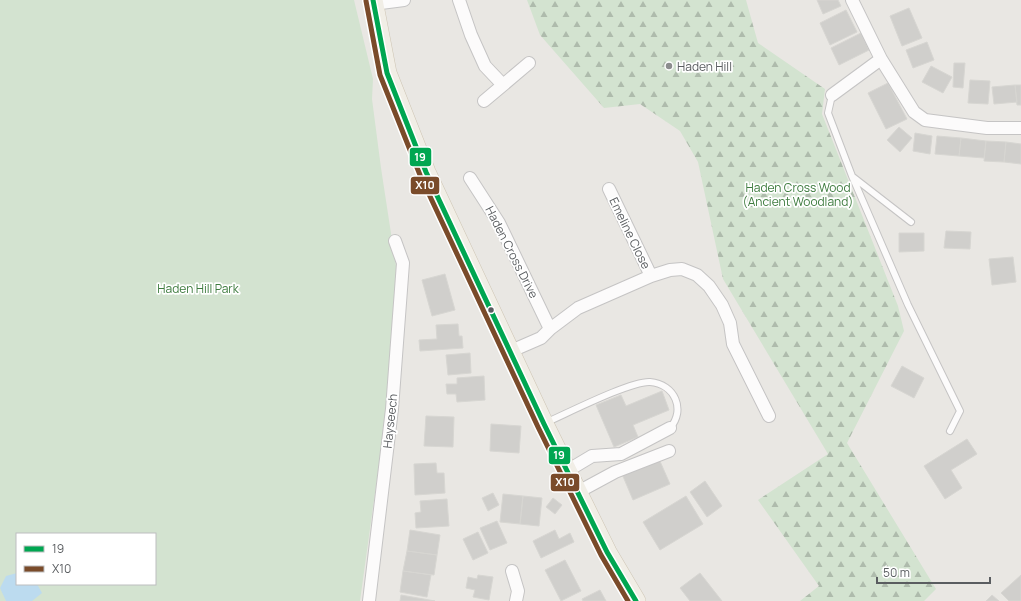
<svg xmlns="http://www.w3.org/2000/svg" width="1021" height="601" font-family="Manrope,sans-serif">
<style>
.forest{fill:url(#forest-firs)}
.green{fill:#d3e3d0;fill-rule:evenodd}
.water{fill:#bcdbef}
.building{fill:#d0cfcc;stroke:#d7d6d2}
.lines{fill:none;stroke-linecap:round;stroke-linejoin:round}
.service-casing{stroke:#c5c4c4;stroke-width:8}
.minor-casing{stroke:#c5c4c4;stroke-width:14}
.primary-casing{stroke:#cec5b4;stroke-width:20}
.service{stroke:#fcfbfb;stroke-width:6}
.minor{stroke:#fcfbfb;stroke-width:12}
.primary{stroke:#f1eee6;stroke-width:19}
.bus-1-casing{stroke:#fff;stroke-width:8}
.bus-2-casing{stroke:#fff;stroke-width:8}
.bus-1{stroke:#00a651;stroke-width:5}
.bus-2{stroke:#7a4b2a;stroke-width:5}
.poi-dot{fill:#8c8d8e;stroke:#fff;stroke-width:1.5}
.bus-dot{fill:#5a5d60;stroke:#fff;stroke-width:1.5}
.labels{text-anchor:middle;dominant-baseline:central;stroke-width:3.5;stroke-linejoin:round;paint-order:stroke}
.poi-label{font-size:12px;fill:#5a5d60;stroke:#fff;text-anchor:start}
.park-label{font-size:12px;fill:#3d7b3e;stroke:#fff}
.street-label{font-size:12px;fill:#5a5d60;stroke:#fff}
.line-badge{stroke:#fff;stroke-width:1.5}
.badge-label{font-size:11px;text-anchor:middle;font-weight:bold;fill:#fff}
</style>
<defs>
<pattern id="forest-firs" width="22" height="20" patternUnits="userSpaceOnUse"><rect width="22" height="20" fill="#d3e3d0"/><path d="M5 1l3.5 6h-7zM16 11l3.5 6h-7z" fill="#aebbac"/></pattern>
</defs>
<rect width="100%" height="100%" fill="#e9e7e3"/>
<path class="forest" d="M 527,0 L 746,0 L 758,43 L 825,89 L 822,114 L 898,306 L 904,331 L 847,443 L 936,589 L 924,601 L 800,601 L 819,586 L 758,500 L 828,454 L 723,279 L 698,162 L 680,131 L 640,104 L 604,108 L 540,35 Z"/>
<path class="green" d="M 0,0 L 354,0 L 373,79 L 372,99 L 381,168 L 396,266 L 395,310 L 392,359 L 382,442 L 360,601 L 0,601 ZM 17,534 L 155,534 L 155,584 L 17,584 Z"/>
<path class="water" d="M 17,573 L 17,584 L 37,584 L 42,593 L 32,601 L 6,601 L 0,588 L 6,576 Z"/>
<path class="building" d="M 817,0 L 838,0 L 841,6 L 823,14 Z
M 909,8 L 922,38 L 902,46 L 890,16 Z
M 846,10 L 857,32 L 830,45 L 820,23 Z
M 861,33 L 869,50 L 839,65 L 831,48 Z
M 927,42 L 934,60 L 913,68 L 906,50 Z
M 954,63 L 965,63 L 963,88 L 953,87 Z
M 931,66 L 952,77 L 943,93 L 922,82 Z
M 970,80 L 990,81 L 988,104 L 968,103 Z
M 888,83 L 907,119 L 886,129 L 868,93 Z
M 1015,85 L 1017,102 L 994,104 L 992,87 Z
M 1015,85 L 1021,85 L 1021,105 L 1017,105 Z
M 899,127 L 912,138 L 900,152 L 887,140 Z
M 915,133 L 932,136 L 930,154 L 913,151 Z
M 937,136 L 961,138 L 959,156 L 935,154 Z
M 961,138 L 986,141 L 984,158 L 959,156 Z
M 986,141 L 1006,142 L 1004,162 L 984,161 Z
M 1006,142 L 1021,144 L 1021,164 L 1004,162 Z
M 946,231 L 971,232 L 970,249 L 944,248 Z
M 899,233 L 924,233 L 924,251 L 899,252 Z
M 1013,257 L 1016,282 L 992,285 L 989,259 Z
M 445,274 L 455,310 L 432,316 L 422,280 Z
M 458,324 L 459,336 L 462,336 L 463,348 L 420,351 L 419,340 L 437,339 L 436,325 Z
M 470,353 L 471,373 L 448,375 L 446,355 Z
M 902,366 L 924,378 L 914,398 L 891,386 Z
M 484,376 L 485,400 L 457,402 L 456,394 L 447,394 L 446,384 L 457,384 L 457,378 Z
M 662,391 L 669,410 L 633,425 L 638,437 L 614,447 L 596,405 L 621,395 L 626,406 Z
M 426,416 L 454,417 L 453,447 L 424,446 Z
M 491,424 L 521,426 L 519,453 L 490,451 Z
M 967,439 L 977,454 L 951,470 L 962,488 L 945,499 L 924,466 Z
M 659,459 L 670,484 L 633,500 L 622,474 Z
M 436,463 L 437,473 L 444,473 L 445,493 L 415,495 L 414,464 Z
M 705,481 L 722,506 L 707,517 L 690,492 Z
M 493,493 L 499,505 L 488,511 L 482,498 Z
M 503,494 L 523,496 L 520,524 L 500,522 Z
M 523,496 L 542,498 L 539,526 L 520,524 Z
M 686,496 L 703,524 L 660,550 L 643,522 Z
M 553,498 L 562,505 L 555,514 L 546,507 Z
M 447,499 L 449,526 L 416,528 L 415,513 L 421,512 L 420,501 Z
M 497,521 L 507,543 L 490,550 L 480,528 Z
M 410,530 L 440,535 L 437,555 L 407,551 Z
M 555,530 L 559,539 L 570,533 L 574,542 L 541,558 L 533,541 Z
M 478,532 L 488,553 L 473,560 L 463,539 Z
M 407,551 L 437,555 L 434,575 L 403,571 Z
M 565,560 L 581,591 L 561,601 L 545,570 Z
M 403,571 L 431,575 L 427,597 L 400,592 Z
M 700,573 L 722,601 L 690,601 L 680,588 Z
M 478,575 L 493,577 L 489,600 L 473,597 L 475,590 L 466,588 L 468,577 L 477,579 Z
M 1021,575 L 1021,601 L 1009,601 L 1001,593 Z
M 600,590 L 606,601 L 583,601 L 582,599 Z
M 401,595 L 435,601 L 400,601 Z
M 992,595 L 999,601 L 986,601 Z"/>
<g class="lines">
<defs>
<path id="service" d="M 832,95 L 828,113 L 852,176 L 908,305 L 960,411 L 950,431
M 853,177 L 911,222
M 545,423 C 566,414 630,381 650,382 C 675,384 686,410 670,428"/>
<path id="minor" d="M 459,0 L 471,35 L 485,66 L 503,85
M 852,0 L 881,59 L 914,112 L 925,120 L 987,128 L 1021,128
M 373,4 L 404,0
M 832,95 L 881,59
M 484,101 L 529,63
M 470,178 L 499,223 L 550,329
M 609,189 L 651,276
M 511,351 L 541,338 L 550,329 L 578,308 L 651,276 L 670,270 L 682,269 L 697,275 L 709,286 L 722,305 L 730,323 L 733,344 L 769,416
M 567,471 L 592,456 L 621,454 L 670,428
M 578,492 L 615,472 L 669,451
M 512,571 L 518,591 L 516,601
M 369,601 L 392,409 L 403,263 L 395,241"/>
<path id="primary" d="M 373,0 L 387,73 L 426,172 L 544,424 L 607,552 L 636,601"/>
</defs>
<use href="#service" class="service-casing"/>
<use href="#minor" class="minor-casing"/>
<use href="#primary" class="primary-casing"/>
<use href="#service" class="service"/>
<use href="#minor" class="minor"/>
<use href="#primary" class="primary"/>
<defs>
<path id="bus-1" d="M 373,0 L 387,73 L 426,172 L 544,424 L 607,552 L 636,601"/>
<path id="bus-2" d="M 366,1 L 380,75 L 420,175 L 538,427 L 601,555 L 628,601"/>
</defs>
<use href="#bus-1" class="bus-1-casing"/>
<use href="#bus-2" class="bus-2-casing"/>
<use href="#bus-1" class="bus-1"/>
<use href="#bus-2" class="bus-2"/>
</g>
<circle class="poi-dot" cx="669" cy="66" r="4"/>
<circle class="bus-dot" cx="491" cy="310" r="3.5"/>
<g class="labels">
<g class="poi-label">
<text x="677" y="66">Haden Hill</text>
</g>
<g class="park-label">
<text x="798" y="187">Haden Cross Wood<tspan x="798" dy="14">(Ancient Woodland)</tspan></text>
<text x="198" y="288">Haden Hill Park</text>
</g>
<g class="street-label">
<text transform="translate(630 233) rotate(64)">Emeline Close</text>
<text transform="translate(512 252) rotate(63)">Haden Cross Drive</text>
<text transform="translate(390 421) rotate(-84)">Hayseech</text>
</g>
</g>
<g class="line-badge">
<rect x="409" y="147" width="23" height="20" rx="4" fill="#00a651"/>
<rect x="410" y="176" width="30" height="19" rx="4" fill="#7a4b2a"/>
<rect x="548" y="446" width="23" height="19" rx="4" fill="#00a651"/>
<rect x="550" y="473" width="30" height="19" rx="4" fill="#7a4b2a"/>
</g>
<g class="badge-label">
<text x="420" y="161">19</text>
<text x="425" y="189">X10</text>
<text x="559" y="459">19</text>
<text x="565" y="486">X10</text>
</g>
<rect x="16" y="533" width="140" height="52" fill="#ffffff" stroke="#bdbebf"/>
<rect x="24" y="546" width="20" height="6" fill="#00a651" stroke="#bdbebf"/>
<text x="52" y="553" font-size="12" fill="#5a5d60">19</text>
<rect x="24" y="566" width="20" height="6" fill="#7a4b2a" stroke="#bdbebf"/>
<text x="52" y="573" font-size="12" fill="#5a5d60">X10</text>
<path d="M877 577v6h113v-6" fill="none" stroke="#5a5d60" stroke-width="2"/>
<text x="883" y="577" font-size="12" fill="#5a5d60" stroke="#ffffff" stroke-width="3" paint-order="stroke">50 m</text>
</svg>
